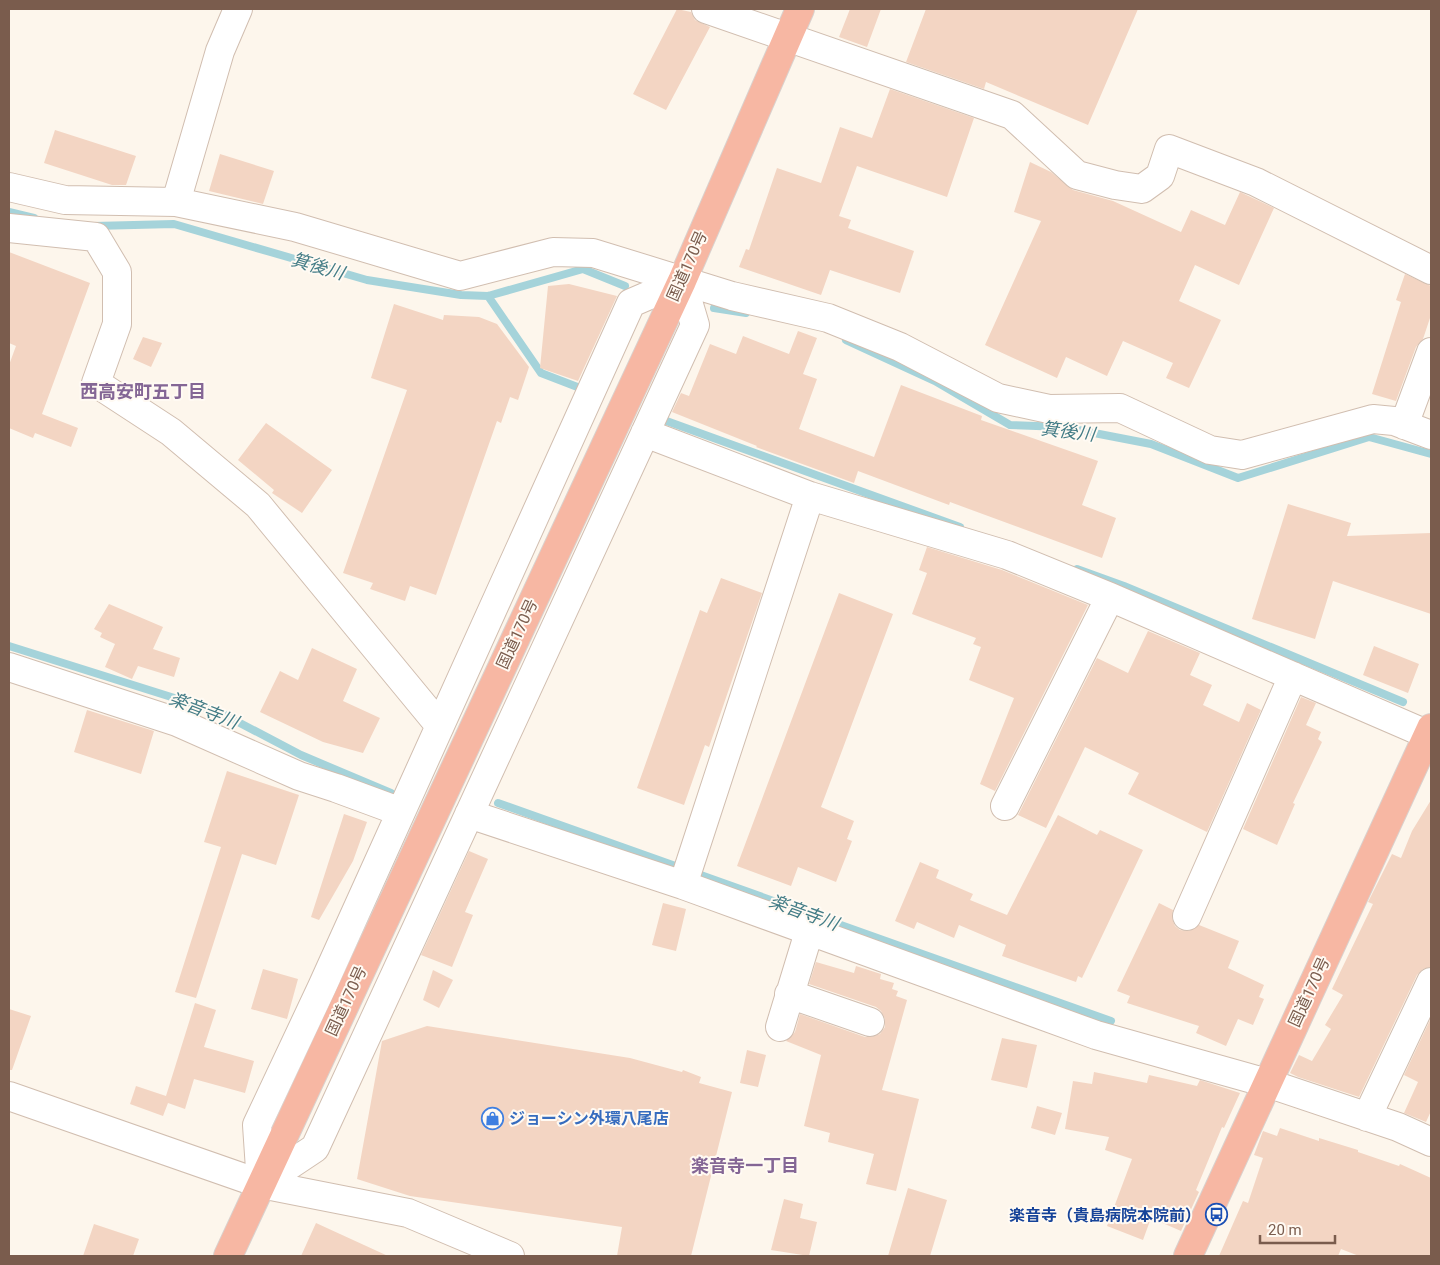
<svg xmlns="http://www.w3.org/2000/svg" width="1440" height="1265" font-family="Roboto,'Noto Sans JP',sans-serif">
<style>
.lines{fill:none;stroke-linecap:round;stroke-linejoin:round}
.stream{stroke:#a5d3da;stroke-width:8}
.building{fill:#f3d5c3}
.minor-casing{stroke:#d1beb0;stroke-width:30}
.highway-casing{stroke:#dad1cd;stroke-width:30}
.minor{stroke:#fff;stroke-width:28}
.highway{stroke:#f7b7a3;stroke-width:28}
.labels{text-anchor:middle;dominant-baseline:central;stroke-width:4;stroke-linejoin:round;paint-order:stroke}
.street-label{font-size:16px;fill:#7a5c4d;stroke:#fffaf3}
.shop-label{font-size:16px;font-weight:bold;fill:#366cbe;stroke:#fffaf3;text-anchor:start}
.transit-label{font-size:16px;font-weight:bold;fill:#164399;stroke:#fffaf3;text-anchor:end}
.water-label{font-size:18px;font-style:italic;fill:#437c86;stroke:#fffaf3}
.neighbourhood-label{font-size:18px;font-weight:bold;fill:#846695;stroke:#fffaf3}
</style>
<rect width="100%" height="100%" fill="#fdf6ec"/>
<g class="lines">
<path class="stream" d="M 9,212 L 34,218
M 94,226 L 174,224 L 367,280 L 461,295 L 488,296 L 583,269 L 625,286
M 488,296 L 541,373 L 580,388
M 714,308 L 746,313
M 846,340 L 935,381 L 1010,425 L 1063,427 L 1151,444 L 1238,478 L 1369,437 L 1431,454
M 661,419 L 960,527
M 1077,569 L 1124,586 L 1403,702
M 9,646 L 219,712 L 301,755 L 391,793
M 498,803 L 1111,1021"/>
</g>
<path class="building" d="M 677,9 L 691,12 L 695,20 L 710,27 L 666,110 L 633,94 Z
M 850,9 L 881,9 L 867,47 L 839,37 Z
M 926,9 L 1138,9 L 1088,125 L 986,82 L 984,89 L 906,62 Z
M 890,89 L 974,118 L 947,197 L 857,166 L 839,216 L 851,220 L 848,228 L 914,251 L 900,293 L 830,270 L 821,295 L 739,267 L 746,249 L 749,250 L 777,168 L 821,183 L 840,127 L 872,138 Z
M 55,130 L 136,156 L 126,185 L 112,185 L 44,163 Z
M 220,154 L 274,171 L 263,204 L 209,191 Z
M 1030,162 L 1051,172 L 1073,190 L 1113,201 L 1181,232 L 1191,210 L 1225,225 L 1240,192 L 1274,208 L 1239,285 L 1195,265 L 1179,301 L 1221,320 L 1189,388 L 1166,378 L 1173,363 L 1123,341 L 1107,376 L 1066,357 L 1057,378 L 985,345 L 1041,221 L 1014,212 Z
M 9,252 L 90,283 L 42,414 L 78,428 L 71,447 L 35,433 L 33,438 L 9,428 L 9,365 L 16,346 L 9,343 Z
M 1405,274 L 1431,286 L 1431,315 L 1423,339 L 1416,347 L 1396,401 L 1372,394 L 1401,302 L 1396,300 Z
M 569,284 L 617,296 L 578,381 L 540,368 L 548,286 Z
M 394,304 L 443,320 L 444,315 L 479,317 L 497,324 L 529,367 L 518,400 L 510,397 L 501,423 L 497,421 L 436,595 L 410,586 L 405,601 L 370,589 L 373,583 L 343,573 L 407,390 L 371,378 Z
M 798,331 L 817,338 L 803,374 L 817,379 L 799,429 L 874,457 L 901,385 L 982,416 L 981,420 L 1098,461 L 1082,505 L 1116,518 L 1102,558 L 950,502 L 949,505 L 858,471 L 854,483 L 756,447 L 757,446 L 672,412 L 681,393 L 689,396 L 710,344 L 736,354 L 743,336 L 789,354 Z
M 143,337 L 162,343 L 151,367 L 133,359 Z
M 266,423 L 332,470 L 302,513 L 272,493 L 274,490 L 238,460 Z
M 1288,504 L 1351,523 L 1347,536 L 1431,533 L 1431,614 L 1333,581 L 1315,639 L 1252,619 Z
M 927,547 L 1002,570 L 1088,605 L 995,791 L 980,784 L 1014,698 L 969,680 L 981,647 L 973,644 L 976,638 L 912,614 L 927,573 L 919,570 Z
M 721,578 L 762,593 L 709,747 L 705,745 L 684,805 L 637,788 L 700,610 L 707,613 Z
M 839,593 L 893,614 L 821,807 L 854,821 L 847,839 L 852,841 L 836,882 L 798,867 L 791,886 L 737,866 Z
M 109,604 L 163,627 L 153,649 L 180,658 L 174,677 L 138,666 L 132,679 L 105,667 L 115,644 L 100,637 L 102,633 L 94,629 Z
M 1148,631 L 1200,653 L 1190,675 L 1212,685 L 1203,705 L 1239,722 L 1247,703 L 1261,710 L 1207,832 L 1128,794 L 1139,773 L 1085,747 L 1046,828 L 1018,815 L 1097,658 L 1128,673 Z
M 1374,646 L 1419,664 L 1408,693 L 1363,675 Z
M 312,648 L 357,669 L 343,701 L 380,718 L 363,753 L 323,742 L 260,712 L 280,671 L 298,680 Z
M 1301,697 L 1316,703 L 1306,725 L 1321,732 L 1318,739 L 1322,742 L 1293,803 L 1295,804 L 1277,845 L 1243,829 Z
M 87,710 L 154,731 L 141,774 L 74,752 Z
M 227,771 L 299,795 L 276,865 L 242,854 L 196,998 L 175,992 L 221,847 L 204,842 Z
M 1431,800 L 1431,967 L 1423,969 L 1417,975 L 1359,1097 L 1298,1077 L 1290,1073 L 1299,1055 L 1312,1061 L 1331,1029 L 1325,1025 L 1343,995 L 1332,989 L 1373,904 L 1368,902 L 1392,854 L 1401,858 L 1412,831 Z
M 344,814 L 367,822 L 353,861 L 319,920 L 311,917 Z
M 1058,815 L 1097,835 L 1100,830 L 1143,850 L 1082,978 L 1078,976 L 1076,982 L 1002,956 L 1006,945 L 959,925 L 954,938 L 917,922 L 914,929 L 895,921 L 920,862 L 939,870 L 936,878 L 973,894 L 970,900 L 1007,915 Z
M 469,851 L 488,859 L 465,912 L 473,915 L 452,967 L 421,955 Z
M 663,903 L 686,909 L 676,951 L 652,945 Z
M 1159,903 L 1173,910 L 1172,918 L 1175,926 L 1180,930 L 1189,931 L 1199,925 L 1239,941 L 1228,968 L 1264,985 L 1259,997 L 1264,999 L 1253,1025 L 1238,1019 L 1226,1046 L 1196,1033 L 1199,1026 L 1127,1003 L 1130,996 L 1117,991 Z
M 816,962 L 854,973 L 856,966 L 881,974 L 880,979 L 894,983 L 892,989 L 898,991 L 896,996 L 907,1000 L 882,1090 L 919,1099 L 896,1191 L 866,1184 L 874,1154 L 828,1142 L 830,1133 L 804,1126 L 821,1055 L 786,1041 L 795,1032 L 800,1014 L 865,1037 L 872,1037 L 880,1034 L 885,1027 L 885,1019 L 881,1011 L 876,1007 L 809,984 Z
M 263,969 L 298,979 L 287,1019 L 251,1009 Z
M 433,970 L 453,980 L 439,1008 L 423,1000 Z
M 195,1003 L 216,1010 L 204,1047 L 254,1061 L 245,1093 L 194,1079 L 185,1109 L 168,1103 L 163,1116 L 130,1104 L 136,1086 L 166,1096 Z
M 9,1009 L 31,1016 L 12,1070 L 9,1070 Z
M 1431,1018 L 1431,1111 L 1426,1122 L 1404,1113 L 1418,1082 L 1404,1075 Z
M 427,1026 L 630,1058 L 682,1072 L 683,1070 L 701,1077 L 699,1083 L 732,1092 L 691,1256 L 617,1256 L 622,1227 L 410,1196 L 357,1179 L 382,1041 Z
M 1002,1038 L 1037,1045 L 1027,1088 L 991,1080 Z
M 747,1050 L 766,1055 L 758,1087 L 740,1083 Z
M 1094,1072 L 1147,1083 L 1149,1075 L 1197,1086 L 1200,1080 L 1240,1093 L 1224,1128 L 1222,1127 L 1196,1190 L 1199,1192 L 1181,1231 L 1151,1218 L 1143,1240 L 1107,1226 L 1132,1159 L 1105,1150 L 1109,1137 L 1065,1129 L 1073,1081 L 1092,1084 Z
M 1037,1106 L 1062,1113 L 1055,1135 L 1031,1128 Z
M 1280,1128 L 1319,1141 L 1319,1138 L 1358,1150 L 1358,1152 L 1399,1166 L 1400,1164 L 1431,1178 L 1431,1256 L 1359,1256 L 1341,1249 L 1338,1256 L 1219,1256 L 1243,1201 L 1248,1203 L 1263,1158 L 1254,1155 L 1263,1131 L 1277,1136 Z
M 908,1188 L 947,1200 L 930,1256 L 888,1256 Z
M 784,1199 L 803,1204 L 800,1218 L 817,1222 L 809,1256 L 771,1250 Z
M 316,1223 L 388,1256 L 301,1256 Z
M 94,1224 L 139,1239 L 133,1256 L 83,1256 Z"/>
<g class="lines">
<defs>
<path id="minor" d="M 706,9 L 1012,115 L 1077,175 L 1115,185 L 1142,189 L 1160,176 L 1169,149 L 1256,182 L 1431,270
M 9,187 L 65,200 L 176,202 L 295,227 L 460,276 L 553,252 L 593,253 L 732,296 L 828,318 L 900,347 L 998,398 L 1049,409 L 1120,408 L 1210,450 L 1242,455 L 1373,419 L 1394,421 L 1431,435
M 176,202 L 220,51 L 238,9
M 9,228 L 96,237 L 117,272 L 117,324 L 96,383 L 171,432 L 258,505 L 440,726
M 1404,425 L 1431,352
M 645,433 L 810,496 L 1007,555 L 1110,597 L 1431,736
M 9,667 L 177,722 L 299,776 L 336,788 L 401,812
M 1005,806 L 1110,597
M 469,814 L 683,885 L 1096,1035 L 1267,1083 L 1398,1127 L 1431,1142
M 683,885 L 810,496
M 1187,916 L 1293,676
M 789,994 L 870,1022
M 780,1027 L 809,932
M 9,1096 L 261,1184 L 408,1213 L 510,1256
M 1367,1117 L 1431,982
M 261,1184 L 315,1148 L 695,325 L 682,281
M 261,1184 L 257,1125 L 322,987 L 631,303 L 682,281"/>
<path id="highway" d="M 228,1256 L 682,281 L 800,9
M 1188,1256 L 1431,728"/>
</defs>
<use href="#minor" class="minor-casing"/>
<use href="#highway" class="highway-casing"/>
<use href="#minor" class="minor"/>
<use href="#highway" class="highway"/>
</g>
<defs>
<symbol id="shop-ring" viewBox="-11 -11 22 22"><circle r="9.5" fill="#fffaf3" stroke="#3f7fe0" stroke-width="1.5"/><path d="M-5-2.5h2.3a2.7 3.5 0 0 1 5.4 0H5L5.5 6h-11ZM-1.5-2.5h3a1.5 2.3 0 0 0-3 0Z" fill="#3f7fe0"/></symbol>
<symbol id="bus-ring" viewBox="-11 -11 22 22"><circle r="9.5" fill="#fffaf3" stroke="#1a4fb4" stroke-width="1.5"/><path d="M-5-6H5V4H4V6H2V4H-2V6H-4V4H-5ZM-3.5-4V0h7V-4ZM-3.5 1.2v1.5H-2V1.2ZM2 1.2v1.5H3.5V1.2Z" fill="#1a4fb4"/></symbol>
</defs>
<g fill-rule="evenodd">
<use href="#shop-ring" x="480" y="1106" width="25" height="25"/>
<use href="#bus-ring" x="1204" y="1202" width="25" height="25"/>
</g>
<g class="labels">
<g class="street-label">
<text transform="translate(687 266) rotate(-66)">国道170号</text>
<text transform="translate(517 634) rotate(-65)">国道170号</text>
<text transform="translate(1309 992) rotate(-65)">国道170号</text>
<text transform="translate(346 1001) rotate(-65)">国道170号</text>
</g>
<g class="shop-label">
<text x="509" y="1118">ジョーシン外環八尾店</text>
</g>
<g class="transit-label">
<text x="1201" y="1215">楽音寺（貴島病院本院前）</text>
</g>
<g class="water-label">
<text transform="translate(318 266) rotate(16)">箕後川</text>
<text transform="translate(1068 431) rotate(7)">箕後川</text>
<text transform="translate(204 710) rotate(21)">楽音寺川</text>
<text transform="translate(804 912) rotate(20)">楽音寺川</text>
</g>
<g class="neighbourhood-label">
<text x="143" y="391">西高安町五丁目</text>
<text x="745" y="1165">楽音寺一丁目</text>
</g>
</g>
<rect width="1440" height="1265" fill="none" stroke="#7a5c4d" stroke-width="20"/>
<path d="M1260 1235v8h75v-8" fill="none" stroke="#7a5c4d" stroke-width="2.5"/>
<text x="1268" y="1235" font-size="15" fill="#7a5c4d" stroke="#fffaf3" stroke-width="4" paint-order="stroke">20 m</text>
</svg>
